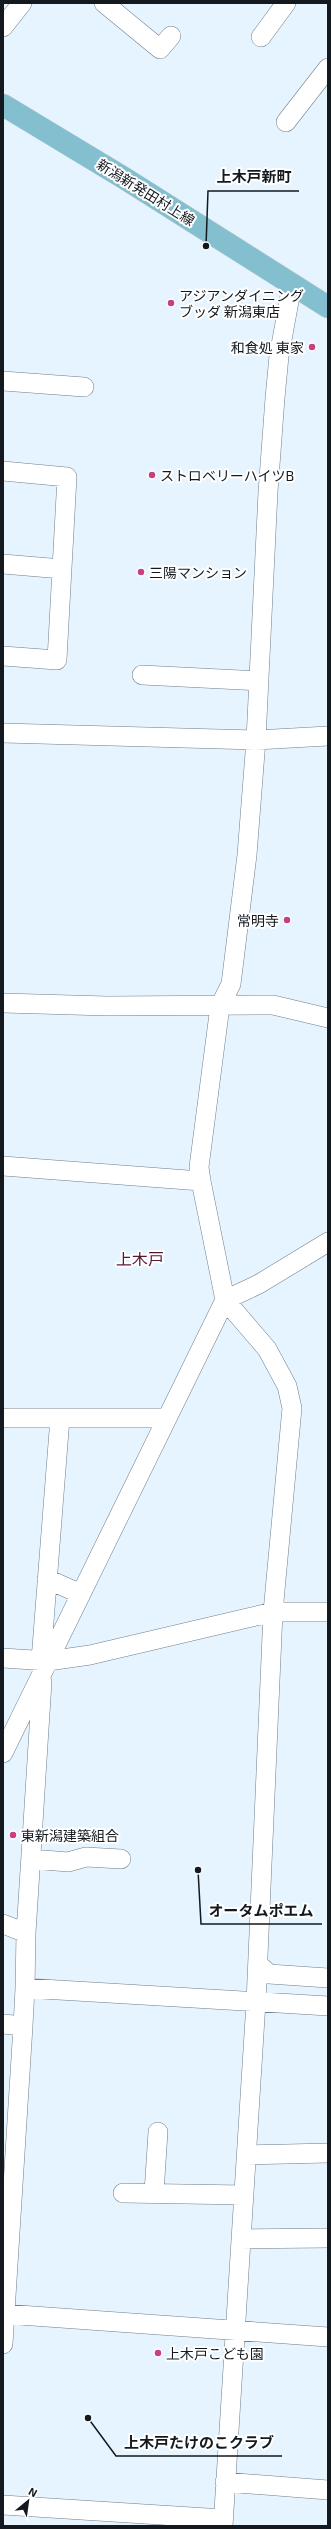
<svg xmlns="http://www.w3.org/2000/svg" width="331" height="2529" font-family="'Exo 2','Noto Sans JP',sans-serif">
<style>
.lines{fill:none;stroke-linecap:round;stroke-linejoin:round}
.street-casing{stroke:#6e7e8a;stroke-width:20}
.primary-casing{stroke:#d5d6d6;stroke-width:23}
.street{stroke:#fff;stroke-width:19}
.primary{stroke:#83bfcf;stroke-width:22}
.poi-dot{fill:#c8417f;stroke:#fff;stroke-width:1.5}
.labels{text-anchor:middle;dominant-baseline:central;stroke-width:4;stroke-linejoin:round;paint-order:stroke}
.street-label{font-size:14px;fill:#13191e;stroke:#fff}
.poi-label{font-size:14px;fill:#13191e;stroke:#fff;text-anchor:start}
.quarter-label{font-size:16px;fill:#571634;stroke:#fff}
.leader{fill:none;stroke:#13191e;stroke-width:1.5}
.callout-dot{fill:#13191e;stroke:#fff;stroke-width:1.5}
.callout-label{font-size:15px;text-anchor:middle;font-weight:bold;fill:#13191e;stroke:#fff;stroke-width:4;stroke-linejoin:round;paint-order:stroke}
</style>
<rect width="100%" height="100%" fill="#e6f4ff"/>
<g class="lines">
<defs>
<path id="street" d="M 104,3 L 160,49 L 171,36
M 3,27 L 22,3
M 261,37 L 286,3
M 286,122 L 328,68
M 3,381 L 84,387
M 3,471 L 67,477 L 57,660 L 3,656
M 3,564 L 62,569
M 142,675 L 259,681
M 3,733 L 256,740 L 328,736
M 3,1003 L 107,1006 L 273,1005 L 328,1018
M 3,1166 L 201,1181
M 3,1418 L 166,1418
M 47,1579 L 81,1594
M 3,1658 L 48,1661 L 90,1655 L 273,1612 L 328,1612
M 41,1660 L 60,1418
M 3,1753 L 225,1300 L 259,1284 L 328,1242
M 32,1859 L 68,1862 L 86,1857 L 121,1859
M 3,1924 L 26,1933
M 258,1964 L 269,1974 L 328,1978
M 25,1988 L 26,1933 L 42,1682
M 3,2024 L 23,2026 L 25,1988 L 328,2006
M 247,2155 L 328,2153
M 123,2193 L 244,2195
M 154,2193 L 158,2132
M 241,2239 L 328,2238
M 5,2314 L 328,2337
M 3,2344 L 23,2026
M 225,2482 L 328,2490
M 3,2505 L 223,2519
M 223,2526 L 256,2002 L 273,1612 L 292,1408 L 287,1386 L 267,1349 L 225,1300 L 201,1181 L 199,1167 L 220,1006 L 231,984 L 247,855 L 256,740 L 268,492 L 275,398 L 279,356 L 292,285"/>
<path id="primary" d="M 3,105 L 124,178 L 328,307"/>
</defs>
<use href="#street" class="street-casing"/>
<use href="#primary" class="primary-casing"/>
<use href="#street" class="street"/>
<use href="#primary" class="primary"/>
</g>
<g class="poi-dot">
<circle cx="171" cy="303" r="4"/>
<circle cx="312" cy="347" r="4"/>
<circle cx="152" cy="475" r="4"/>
<circle cx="141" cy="572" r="4"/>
<circle cx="287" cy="920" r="4"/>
<circle cx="13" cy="1835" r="4"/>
<circle cx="158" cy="2353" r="4"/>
</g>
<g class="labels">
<g class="street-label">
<text transform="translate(146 192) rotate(32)">新潟新発田村上線</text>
</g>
<g class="poi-label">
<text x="179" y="295">アジアンダイニング<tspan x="179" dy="16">ブッダ 新潟東店</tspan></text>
<text x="304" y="347" text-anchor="end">和食処 東家</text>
<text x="160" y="475">ストロベリーハイツB</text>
<text x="149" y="572">三陽マンション</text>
<text x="279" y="920" text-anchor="end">常明寺</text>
<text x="21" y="1835">東新潟建築組合</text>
<text x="166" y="2353">上木戸こども園</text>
</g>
<g class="quarter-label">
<text x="140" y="1258">上木戸</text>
</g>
</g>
<path class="leader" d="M206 246L208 191H299M198 1870L201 1924H322M88 2418L116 2456H282"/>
<g class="callout-dot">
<circle cx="206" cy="246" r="4"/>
<circle cx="198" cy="1870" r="4"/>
<circle cx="88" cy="2418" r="4"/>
</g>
<g class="callout-label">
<text x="254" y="182">上木戸新町</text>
<text x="261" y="1916">オータムポエム</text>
<text x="199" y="2448">上木戸たけのこクラブ</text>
</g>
<rect width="331" height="2529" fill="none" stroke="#13191e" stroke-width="8"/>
<g transform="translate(28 2501) rotate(29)" stroke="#ffffff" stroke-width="3" paint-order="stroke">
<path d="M0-3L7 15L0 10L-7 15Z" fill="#13191e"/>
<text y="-6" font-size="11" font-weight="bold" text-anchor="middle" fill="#13191e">N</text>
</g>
</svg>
